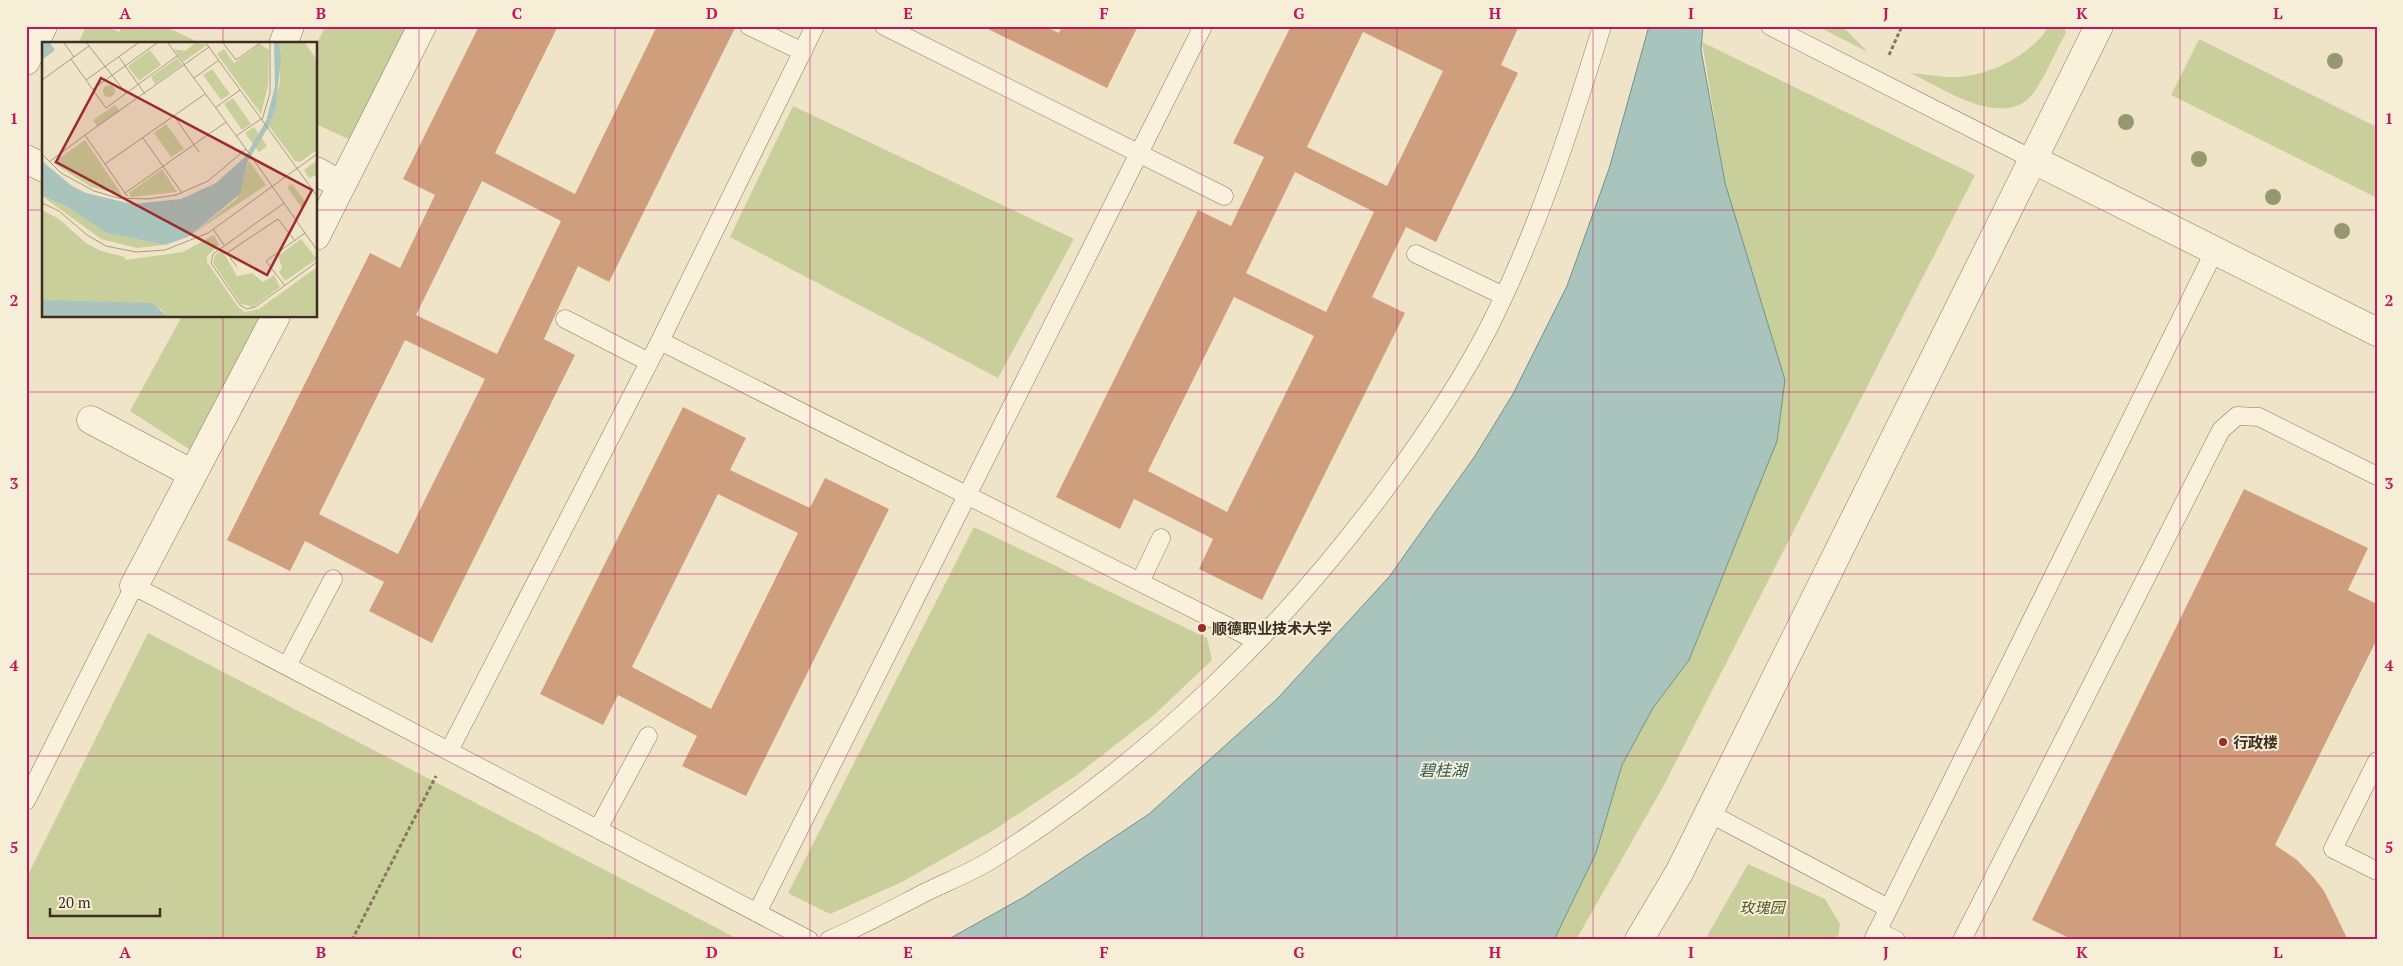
<svg xmlns="http://www.w3.org/2000/svg" width="2403" height="966" font-family="'PT Serif','Noto Sans SC',serif">
<style>
.green{fill:#c9cf9b}
.water{fill:#a9c4bc;stroke:#6f938a}
.building{fill:#cf9f7d;fill-rule:evenodd}
.lines{fill:none;stroke-linecap:round;stroke-linejoin:round}
.lane-casing{stroke:#8d765c;stroke-width:19}
.street-casing{stroke:#8d765c;stroke-width:29}
.path{stroke:#8d765c;stroke-width:3;stroke-dasharray:4 2.5;stroke-linecap:butt}
.lane{stroke:#faf1dc;stroke-width:18}
.street{stroke:#faf1dc;stroke-width:28}
.tree{fill:#96986f}
.grid{fill:none;stroke:#c2185b;stroke-width:1;stroke-opacity:0.55}
.poi-dot{fill:#9e2a2b;stroke:#f7eed8;stroke-width:2}
.labels{text-anchor:middle;dominant-baseline:central;stroke-width:4;stroke-linejoin:round;paint-order:stroke}
.poi-label{font-size:15px;font-weight:bold;fill:#3d2e20;stroke:#f7eed8;text-anchor:start}
.park-label{font-size:15px;font-style:italic;fill:#4d5a26;stroke:#f7eed8}
.water-label{font-size:16px;font-style:italic;fill:#2f5d5a;stroke:#f7eed8}
.inset-road{fill:none;stroke:#a89b85;stroke-width:1}
.view{fill:#9e2a2b;fill-opacity:0.15;stroke:#9e2a2b;stroke-width:2.5}
.inset-edge{fill:none;stroke:#3d2e20;stroke-width:2.5}
.neatline{fill:none;stroke:#c2185b;stroke-width:2}
.grid-label{font-size:16px;text-anchor:middle;font-weight:bold;fill:#c2185b}
</style>
<rect width="100%" height="100%" fill="#f0e4c8"/>
<path class="green" d="M 86,26 L 107,26 L 119,32 L 122,26 L 164,26 L 194,40 L 192,44 L 78,44 Z
M 326,26 L 407,26 L 350,140 L 316,124 L 316,44 Z
M 1817,26 L 1842,26 L 1868,52 Z
M 2049,26 L 2064,26 L 2066,33 C 2055,52 2047,73 2035,91 C 2006,133 1943,88 1910,73 C 1926,74 1944,78 1960,77 C 1993,74 2032,54 2049,26 Z
M 2199,39 L 2377,127 L 2377,198 L 2171,95 Z
M 1702,42 L 1975,175 L 1664,785 L 1576,940 L 1554,940 L 1596,853 L 1622,765 L 1653,708 L 1689,660 L 1725,183 Z
M 793,106 L 1074,239 L 998,378 L 730,237 Z
M 182,316 L 264,316 L 192,451 L 130,411 Z
M 974,527 L 1207,638 L 1212,660 L 1154,715 L 1074,777 L 994,830 L 902,882 L 830,914 L 788,893 Z
M 148,633 L 740,940 L 26,940 L 26,879 Z
M 1748,864 L 1825,899 L 1840,924 L 1838,940 L 1705,940 Z"/>
<path class="water" d="M 1649,26 L 1703,26 L 1701,50 L 1725,183 L 1785,380 L 1777,441 L 1689,660 L 1653,708 L 1622,765 L 1596,853 L 1554,940 L 947,940 L 1024,897 L 1149,814 L 1277,699 L 1389,577 L 1475,456 L 1513,394 L 1567,286 L 1609,169 Z"/>
<path class="building" d="M 479,26 L 558,26 L 495,153 L 575,194 L 657,26 L 736,26 L 609,282 L 578,266 L 544,339 L 575,355 L 432,643 L 369,611 L 384,582 L 305,541 L 290,571 L 227,540 L 370,253 L 400,268 L 435,195 L 403,179 ZM 482,181 L 561,221 L 497,354 L 416,315 ZM 405,340 L 485,379 L 398,554 L 319,514 Z
M 982,26 L 1044,26 L 1059,33 L 1062,26 L 1138,26 L 1107,88 Z
M 1291,26 L 1519,26 L 1501,65 L 1518,73 L 1436,242 L 1406,227 L 1372,297 L 1405,313 L 1262,600 L 1199,569 L 1213,539 L 1134,499 L 1120,529 L 1056,497 L 1198,210 L 1231,226 L 1264,157 L 1233,143 ZM 1363,32 L 1443,71 L 1387,186 L 1307,147 ZM 1295,172 L 1374,212 L 1326,312 L 1246,273 ZM 1234,297 L 1314,336 L 1227,512 L 1148,471 Z
M 683,407 L 746,438 L 730,470 L 810,508 L 825,478 L 889,509 L 746,796 L 682,766 L 697,736 L 618,695 L 603,725 L 540,694 ZM 718,494 L 798,533 L 711,709 L 632,667 Z
M 2244,489 L 2368,548 L 2348,590 L 2377,604 L 2377,639 L 2275,845 L 2297,860 L 2314,878 L 2324,891 L 2348,940 L 2073,940 L 2032,920 Z"/>
<g class="lines">
<defs>
<path id="lane" d="M 749,26 L 803,52
M 884,26 L 1224,196
M 1770,26 L 2034,160
M 1416,254 L 1504,296
M 565,319 L 649,362
M 660,341 L 1257,641
M 1140,582 L 1161,538
M 287,666 L 333,579
M 449,751 L 660,341 L 815,26
M 2377,761 L 2333,849 L 2377,871
M 26,801 L 134,586 L 809,940
M 1709,813 L 1888,908
M 598,829 L 648,736
M 757,913 L 1203,26
M 1877,931 L 1896,940
M 829,940 C 862,926 893,909 924,893 C 946,882 970,873 991,860 C 1149,761 1286,627 1395,476 C 1429,429 1461,381 1488,329 C 1537,232 1570,130 1602,26
M 1873,940 L 2215,250
M 1962,940 L 2221,430 L 2237,416 L 2259,417 L 2377,476"/>
<path id="street" d="M 283,44 L 290,26
M 26,61 L 43,26
M 26,159 L 44,168
M 2034,160 L 2377,332
M 316,171 L 341,185
M 316,236 L 422,26
M 91,420 L 193,474
M 134,586 L 276,316
M 1639,940 L 1679,873 L 2099,26"/>
</defs>
<use href="#lane" class="lane-casing"/>
<use href="#street" class="street-casing"/>
<path class="path" d="M 1889,55 L 1902,26
M 352,940 L 436,776"/>
<use href="#lane" class="lane"/>
<use href="#street" class="street"/>
</g>
<g class="tree">
<circle cx="2335" cy="61" r="8"/>
<circle cx="2126" cy="122" r="8"/>
<circle cx="2199" cy="159" r="8"/>
<circle cx="2273" cy="197" r="8"/>
<circle cx="2342" cy="231" r="8"/>
</g>
<path class="grid" d="M 223,26 L 223,44M 419,26 L 419,940M 615,26 L 615,940M 810,26 L 810,940M 1006,26 L 1006,940M 1202,26 L 1202,940M 1397,26 L 1397,940M 1593,26 L 1593,940M 1789,26 L 1789,940M 1984,26 L 1984,940M 2180,26 L 2180,940M 26,210 L 44,210M 316,210 L 2377,210M 223,316 L 223,940M 26,392 L 2377,392M 26,574 L 2377,574M 26,756 L 2377,756"/>
<g class="poi-dot">
<circle cx="1202" cy="628" r="5"/>
<circle cx="2223" cy="742" r="5"/>
</g>
<g class="labels">
<g class="poi-label">
<text x="1212" y="628">顺德职业技术大学</text>
<text x="2233" y="742">行政楼</text>
</g>
<g class="park-label">
<text x="1762" y="907">玫瑰园</text>
</g>
<g class="water-label">
<text x="1443" y="770">碧桂湖</text>
</g>
</g>
<g transform="translate(42 42)">
<rect width="275" height="275" fill="#f0e4c8"/>
<path d="M 153,1 L 165,3 L 141,20 L 132,7 L 143,9 ZM 237,1 L 263,1 L 275,18 L 275,108 L 258,120 L 253,119 L 227,84 L 238,40 ZM 218,2 L 227,8 L 226,44 L 219,72 L 175,12 L 182,7 L 192,21 ZM 108,8 L 119,23 L 97,39 L 86,24 ZM 135,16 L 140,23 L 113,42 L 109,35 ZM 170,27 L 188,52 L 179,58 L 161,33 ZM61 49a6 6 0 1 1 12 0a6 6 0 1 1-12 0ZM 191,56 L 209,82 L 200,88 L 182,62 ZM 73,63 L 78,69 L 55,84 L 51,78 ZM 124,82 L 142,107 L 129,115 L 112,91 ZM 212,85 L 225,104 L 217,110 L 203,91 ZM 43,98 L 80,153 L 49,145 L 11,121 ZM 207,119 L 224,143 L 146,195 L 195,157 ZM 274,119 L 275,133 L 267,136 L 262,128 ZM 120,127 L 135,150 L 89,155 L 87,151 ZM 250,142 L 265,162 L 260,166 L 245,145 ZM 0,154 L 24,164 L 64,191 L 123,203 L 95,206 L 59,197 ZM 0,168 L 17,177 L 44,201 L 59,209 L 83,215 L 83,218 L 141,210 L 172,193 L 177,203 L 165,214 L 165,220 L 196,265 L 203,270 L 217,267 L 275,225 L 275,273 L 125,274 L 119,267 L 0,258 ZM 259,197 L 275,217 L 243,239 L 237,230 L 240,225 L 236,214 ZM 180,208 L 195,234 L 210,231 L 221,240 L 232,233 L 238,245 L 211,265 L 199,262 L 171,221 L 173,213 Z" fill="#c9cf9b"/>
<path d="M 0,1 L 8,1 L 13,8 L 0,18 ZM 232,1 L 237,1 L 239,15 L 234,64 L 227,84 L 206,119 L 198,152 L 146,195 L 123,203 L 64,191 L 24,164 L 0,154 L 0,119 L 30,144 L 44,151 L 90,162 L 139,157 L 174,141 L 203,115 L 224,79 L 233,44 ZM 0,258 L 110,261 L 125,274 L 0,274 Z" fill="#a9c4bc"/>
<path class="inset-road" d="M 22,1 L 32,15M 126,1 L 204,107M 164,1 L 220,78M 181,1 L 194,18 L 218,1M 228,1 L 228,51 L 220,78 L 275,154M 47,4 L 84,51M 77,15 L 103,52M 29,17 L 64,66 L 135,14M 152,36 L 177,18M 0,38 L 47,4 L 45,1M 44,38 L 96,1M 51,47 L 115,1M 173,66 L 198,48M 132,74 L 157,110M 43,93 L 167,5M 194,94 L 219,77M 101,96 L 140,151M 0,112 L 19,131 L 52,149 L 76,156 L 106,157 L 134,153 L 166,139 L 204,107 L 275,208M 7,120 L 43,93 L 85,154M 63,122 L 163,52M 83,151 L 184,80M 0,161 L 17,169 L 45,193 L 64,204 L 94,210 L 123,208 L 166,191 L 275,112M 242,161 L 171,212 L 169,221 L 198,263 L 205,267 L 213,265 L 275,220M 171,187 L 182,203M 184,210 L 195,225M 185,211 L 236,177 L 253,199M 243,244 L 224,219 L 263,191"/>
<path class="view" d="M 59,36 L 270,148 L 225,233 L 14,120 Z"/>
<rect width="275" height="275" class="inset-edge"/>
</g>
<rect width="2403" height="966" fill="none" stroke="#f7eed8" stroke-width="55"/>
<path d="M50 908v8h110v-8" fill="none" stroke="#3d2e20" stroke-width="2.5"/>
<text x="58" y="908" font-size="15" fill="#3d2e20" stroke="#f7eed8" stroke-width="4" paint-order="stroke">20 m</text>
<rect x="28" y="28" width="2348" height="910" class="neatline"/>
<g class="grid-label">
<text x="125" y="19">A</text>
<text x="321" y="19">B</text>
<text x="517" y="19">C</text>
<text x="712" y="19">D</text>
<text x="908" y="19">E</text>
<text x="1104" y="19">F</text>
<text x="1299" y="19">G</text>
<text x="1495" y="19">H</text>
<text x="1691" y="19">I</text>
<text x="1886" y="19">J</text>
<text x="2082" y="19">K</text>
<text x="2278" y="19">L</text>
<text x="14" y="124">1</text>
<text x="2389" y="124">1</text>
<text x="14" y="306">2</text>
<text x="2389" y="306">2</text>
<text x="14" y="489">3</text>
<text x="2389" y="489">3</text>
<text x="14" y="671">4</text>
<text x="2389" y="671">4</text>
<text x="14" y="853">5</text>
<text x="2389" y="853">5</text>
<text x="125" y="958">A</text>
<text x="321" y="958">B</text>
<text x="517" y="958">C</text>
<text x="712" y="958">D</text>
<text x="908" y="958">E</text>
<text x="1104" y="958">F</text>
<text x="1299" y="958">G</text>
<text x="1495" y="958">H</text>
<text x="1691" y="958">I</text>
<text x="1886" y="958">J</text>
<text x="2082" y="958">K</text>
<text x="2278" y="958">L</text>
</g>
</svg>
